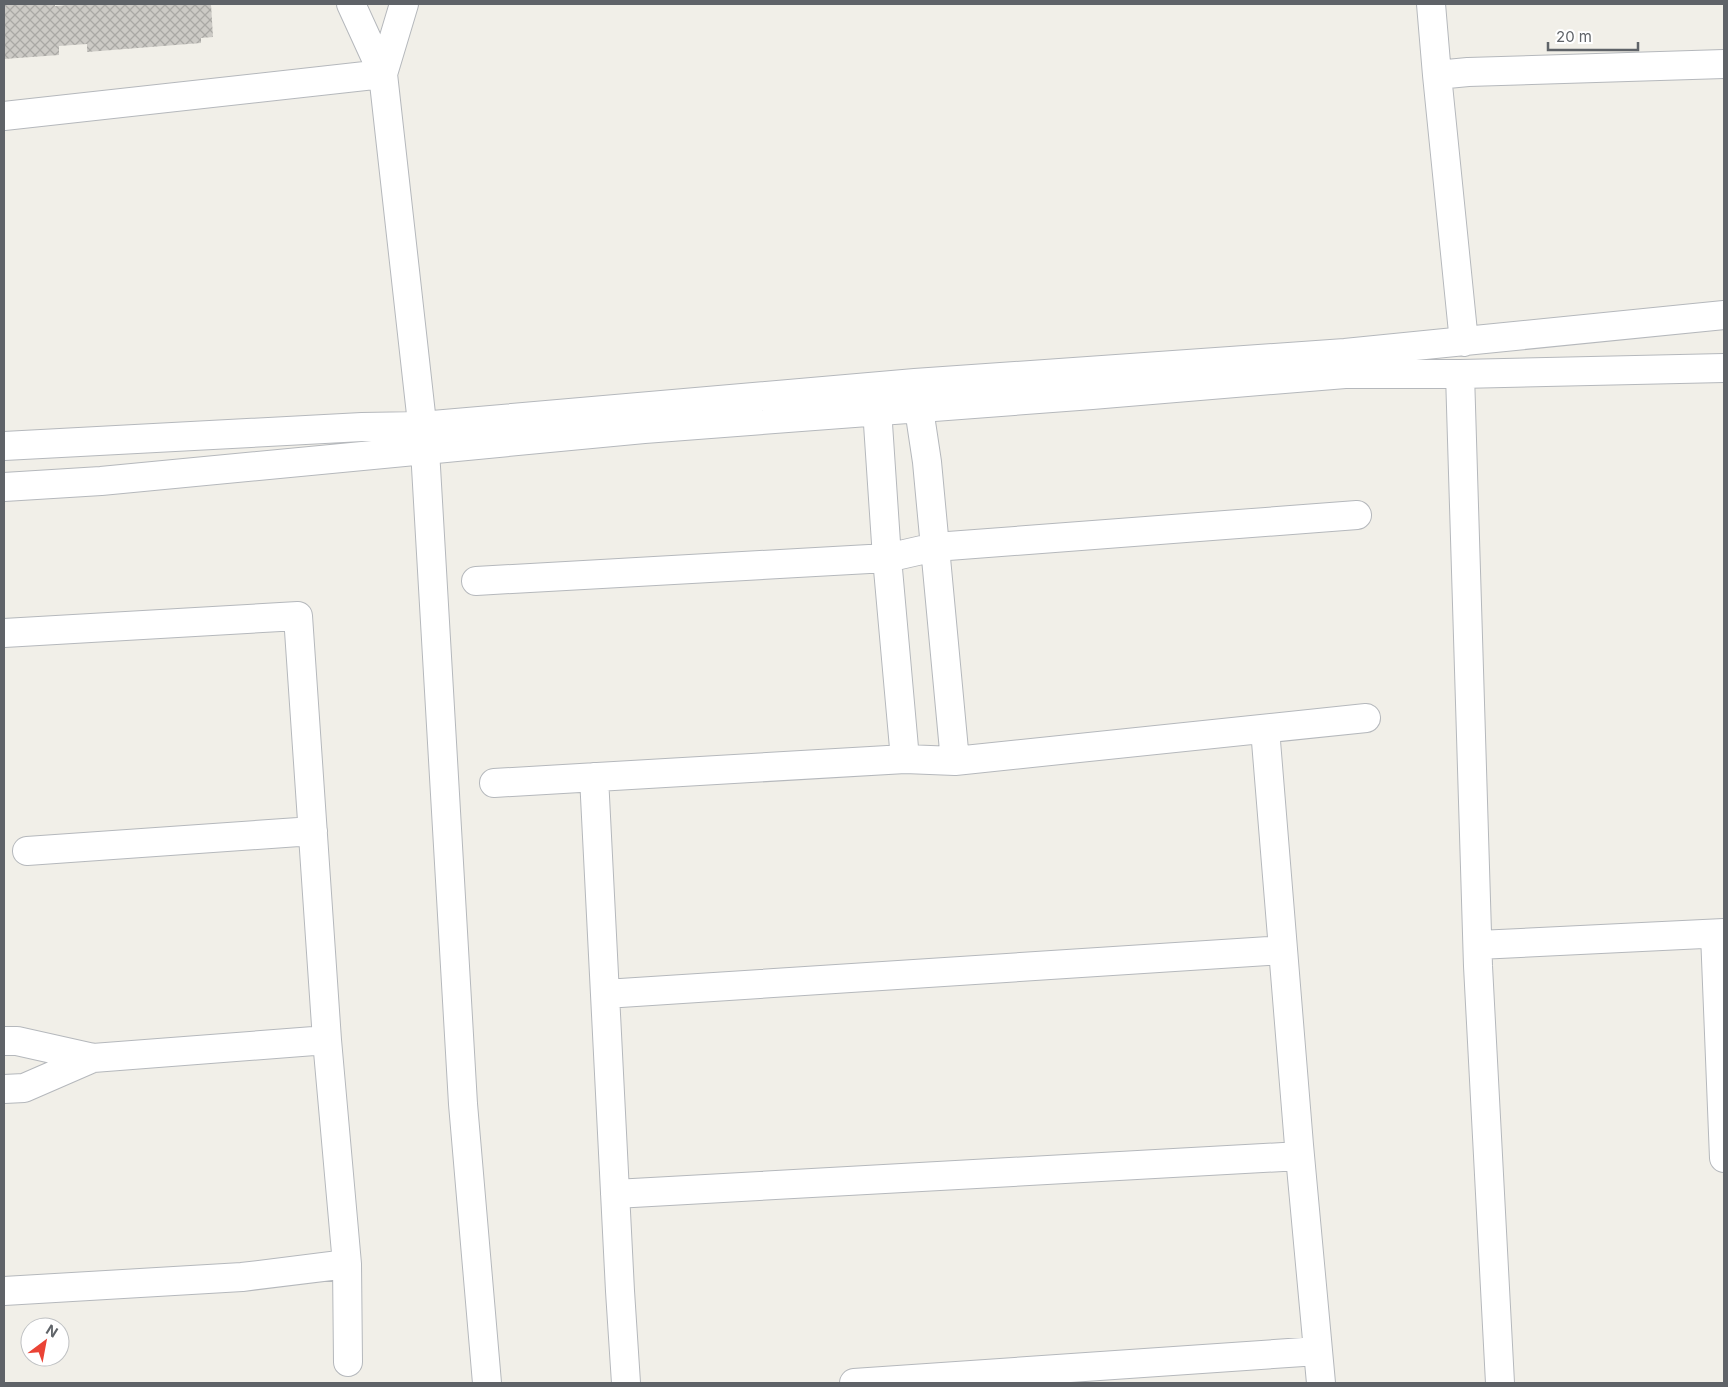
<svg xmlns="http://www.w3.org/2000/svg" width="1728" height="1387" font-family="Inter,sans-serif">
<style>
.building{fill:url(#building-cross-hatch)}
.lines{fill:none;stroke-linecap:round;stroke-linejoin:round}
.minor-casing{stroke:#b5b8bc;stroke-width:30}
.minor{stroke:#fff;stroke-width:28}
</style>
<defs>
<pattern id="building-cross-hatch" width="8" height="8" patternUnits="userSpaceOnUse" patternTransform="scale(1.25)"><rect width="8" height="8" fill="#cccac5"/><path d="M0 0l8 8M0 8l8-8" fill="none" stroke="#a9a8a4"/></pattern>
</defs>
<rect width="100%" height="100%" fill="#f1efe8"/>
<path class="building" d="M 4,4 L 55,4 L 55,6 L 80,4 L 211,4 L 213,37 L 201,38 L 201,43 L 87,52 L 87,44 L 59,46 L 59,55 L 4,59 Z"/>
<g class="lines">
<defs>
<path id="minor" d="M 351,4 L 383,74 L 425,450 L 463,1104 L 487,1383
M 1431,4 L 1437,75 L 1464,342
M 383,74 L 404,4
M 1437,75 L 1468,72 L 1724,64
M 4,116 L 383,74
M 1460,374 L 1478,966 L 1500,1383
M 916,389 L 927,462 L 955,761
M 876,394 L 887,558 L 905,759
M 4,446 L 362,427 L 421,426 L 915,383 L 1345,353 L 1724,315
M 4,487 L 101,481 L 644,429 L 1092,395 L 1345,374 L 1460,374 L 1724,368
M 476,581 L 887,558 L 935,547 L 1357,515
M 4,633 L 298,616 L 327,1040 L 347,1264 L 348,1362
M 1265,729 L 1299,1145 L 1321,1383
M 594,777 L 620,1291 L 626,1383
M 494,783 L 905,759 L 955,761 L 1366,718
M 27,851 L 313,831
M 1715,934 L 1724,1158
M 1478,945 L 1724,933
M 605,994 L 1283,950
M 4,1041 L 17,1041 L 93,1058 L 327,1040
M 4,1089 L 24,1088 L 93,1058
M 615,1194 L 1300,1156
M 4,1291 L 242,1277 L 347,1264
M 854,1383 L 1318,1351"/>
</defs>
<use href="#minor" class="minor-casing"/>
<use href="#minor" class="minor"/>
</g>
<rect width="1728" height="1387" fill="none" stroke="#5f6368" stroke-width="10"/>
<g transform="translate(45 1342) rotate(32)"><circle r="24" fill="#ffffff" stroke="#bfc1c3"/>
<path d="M0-4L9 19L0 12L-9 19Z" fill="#ea4335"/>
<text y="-8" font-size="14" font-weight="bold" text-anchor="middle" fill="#5f6368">N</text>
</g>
<path d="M1548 42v8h90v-8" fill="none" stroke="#5f6368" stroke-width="2.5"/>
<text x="1556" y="42" font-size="15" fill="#5f6368" stroke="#ffffff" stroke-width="4" paint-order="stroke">20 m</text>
</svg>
